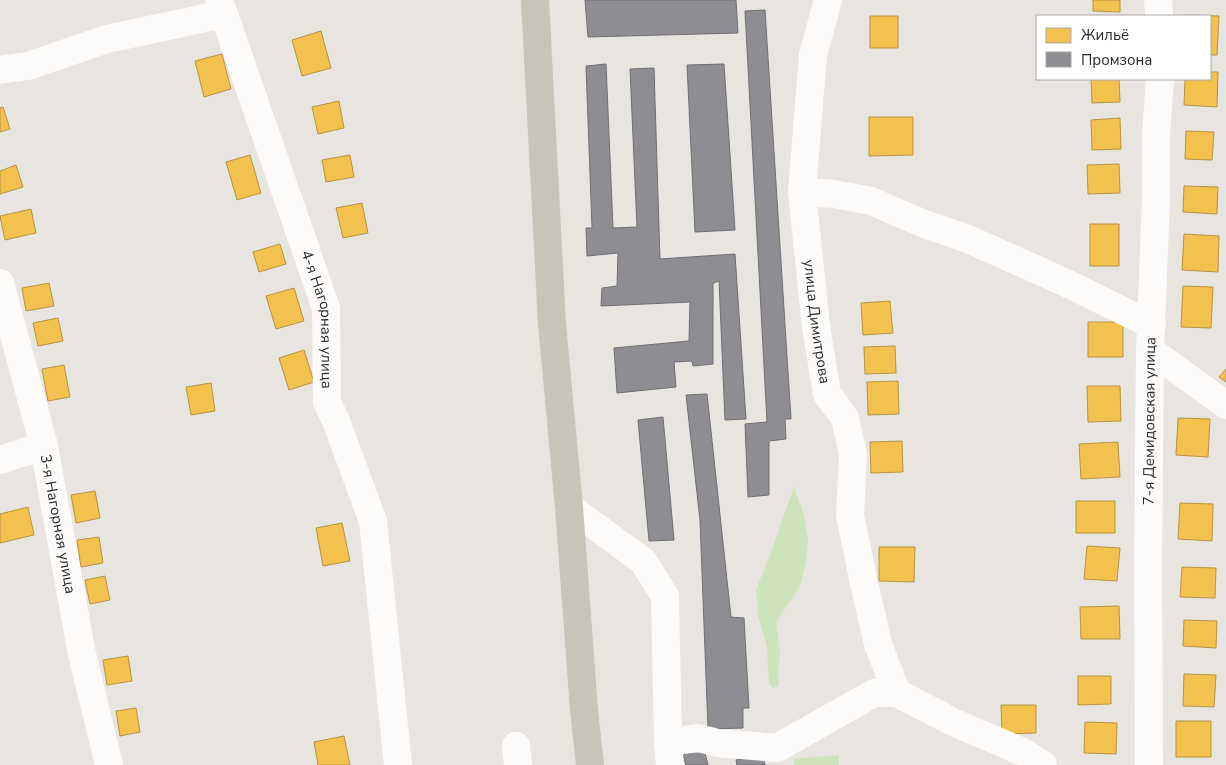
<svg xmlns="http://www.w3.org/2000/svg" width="1226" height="765" font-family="'Nunito Sans',sans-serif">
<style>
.green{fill:#cee2bb}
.homes{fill:#f2c14e;stroke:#b69443}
.industry{fill:#8d8d92;stroke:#6f6f73}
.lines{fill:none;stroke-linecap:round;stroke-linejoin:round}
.minor{stroke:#fcfbfa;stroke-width:28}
.major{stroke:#c8c4ba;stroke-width:28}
.labels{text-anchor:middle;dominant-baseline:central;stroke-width:5;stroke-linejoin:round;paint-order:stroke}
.street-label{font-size:15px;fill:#2a2a2a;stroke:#fff}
</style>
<rect width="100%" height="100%" fill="#e8e4e0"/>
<path class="green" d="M 794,487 L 803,512 L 808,540 L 806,563 L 799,588 L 776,622 L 780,650 L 778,686 L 773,688 L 769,684 L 767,647 L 758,615 L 756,590 L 770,555 Z
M 839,755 L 839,765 L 794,765 L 794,759 Z"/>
<path class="homes" d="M 1093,0 L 1120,0 L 1120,12 L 1093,11 Z
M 1186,15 L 1219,16 L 1217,55 L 1210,55 L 1210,16 L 1186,16 Z
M 870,16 L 898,16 L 898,48 L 870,48 Z
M 321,31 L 331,68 L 302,76 L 292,40 Z
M 222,54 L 231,89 L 204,97 L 195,61 Z
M 1210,72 L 1218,72 L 1217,107 L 1184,105 L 1185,79 L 1210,79 Z
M 1091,79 L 1119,79 L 1120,102 L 1092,103 Z
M 339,101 L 344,128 L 318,134 L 312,107 Z
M 3,107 L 10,129 L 0,132 L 0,108 Z
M 869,117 L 913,117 L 913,155 L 869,156 Z
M 1120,118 L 1121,149 L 1092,150 L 1091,120 Z
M 1186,131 L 1214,132 L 1212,160 L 1185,159 Z
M 250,155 L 261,193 L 237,200 L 226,162 Z
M 350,155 L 354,177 L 326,182 L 322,160 Z
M 1119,164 L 1120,193 L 1088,194 L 1087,165 Z
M 16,165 L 23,187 L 0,194 L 0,171 Z
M 1184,186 L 1218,187 L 1217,214 L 1183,212 Z
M 362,203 L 368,233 L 343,238 L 336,208 Z
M 31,209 L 36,233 L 5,240 L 0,216 Z
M 1090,224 L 1119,224 L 1119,266 L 1090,266 Z
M 1184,234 L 1219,236 L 1218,272 L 1182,270 Z
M 280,244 L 286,264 L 259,272 L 253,252 Z
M 49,283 L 54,306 L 26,311 L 22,288 Z
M 1183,286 L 1213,287 L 1211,328 L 1181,327 Z
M 294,288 L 304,321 L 276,329 L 266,296 Z
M 890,301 L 893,333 L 863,335 L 861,303 Z
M 58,318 L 63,341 L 38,346 L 33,323 Z
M 1088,322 L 1123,322 L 1123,357 L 1088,357 Z
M 895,346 L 896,373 L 865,374 L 864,347 Z
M 304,350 L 314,382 L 289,390 L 279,358 Z
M 64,365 L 70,397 L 48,401 L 42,369 Z
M 1226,369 L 1226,382 L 1219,377 Z
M 898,381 L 899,414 L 868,415 L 867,382 Z
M 211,383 L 215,411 L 191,415 L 186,387 Z
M 1087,386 L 1120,386 L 1121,421 L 1088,422 Z
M 1178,418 L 1210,419 L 1208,457 L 1176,455 Z
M 902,441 L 903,472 L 871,473 L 870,442 Z
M 1118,442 L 1120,477 L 1081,479 L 1079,444 Z
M 95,491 L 100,518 L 76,523 L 71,495 Z
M 1076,501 L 1115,501 L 1115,533 L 1076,533 Z
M 1180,503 L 1213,504 L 1212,541 L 1178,539 Z
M 28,507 L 34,535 L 0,543 L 0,514 Z
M 342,523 L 350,561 L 323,566 L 316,528 Z
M 99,537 L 103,563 L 81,567 L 77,540 Z
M 1087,546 L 1120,548 L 1117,581 L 1084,579 Z
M 879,547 L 915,547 L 914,582 L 879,581 Z
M 1182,567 L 1216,568 L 1215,598 L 1180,597 Z
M 105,576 L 110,600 L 90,604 L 85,580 Z
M 1119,606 L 1120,639 L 1081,639 L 1080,607 Z
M 1184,620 L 1217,621 L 1216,648 L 1183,646 Z
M 128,656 L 132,681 L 107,685 L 103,660 Z
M 1184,674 L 1216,675 L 1214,707 L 1183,706 Z
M 1078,676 L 1111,676 L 1111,704 L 1078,705 Z
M 1001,705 L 1036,705 L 1036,733 L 1002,734 Z
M 136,708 L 140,732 L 120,736 L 116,711 Z
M 1176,721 L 1211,721 L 1211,757 L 1176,757 Z
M 1085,722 L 1117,723 L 1116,754 L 1084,753 Z
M 344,736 L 350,765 L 318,765 L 314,742 Z"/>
<path class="industry" d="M 585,0 L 736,0 L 738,33 L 588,37 Z
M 765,10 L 791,419 L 785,419 L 786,439 L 769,441 L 769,495 L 748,497 L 745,424 L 767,422 L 745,11 Z
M 606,64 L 613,228 L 637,227 L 630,69 L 654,68 L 660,259 L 735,254 L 746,419 L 725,420 L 719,281 L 713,283 L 713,364 L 693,366 L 692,361 L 674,362 L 676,387 L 617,393 L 614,348 L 689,341 L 690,302 L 601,306 L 602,288 L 617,286 L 618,253 L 587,256 L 586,228 L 592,228 L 586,66 Z
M 724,64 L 735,230 L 695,232 L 687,65 Z
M 707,394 L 731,617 L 744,618 L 749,708 L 743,708 L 743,728 L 708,729 L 700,520 L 686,395 Z
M 663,417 L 674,540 L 649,541 L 638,420 Z
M 704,749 L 708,765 L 686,765 L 683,755 Z
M 762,755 L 765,765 L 737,765 L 736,760 Z"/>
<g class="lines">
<g class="minor">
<path id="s1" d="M 219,0 L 326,308 L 327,402 L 336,421 L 373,521 L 398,765"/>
<path id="s2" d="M 828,0 L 813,55 L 802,192 L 816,326 L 827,394 L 845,418 L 853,454 L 850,515 L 864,583 L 878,644 L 897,693"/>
<path d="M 1158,0 L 1159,16"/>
<path d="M 0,70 L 28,66 L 107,39 L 224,14"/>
<path d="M 802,192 L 834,194 L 871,201 L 922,223 L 968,239 L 1062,281 L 1152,325"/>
<path id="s3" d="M 0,283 L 44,446 L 82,654 L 109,765"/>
<path d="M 1150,350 L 1226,405"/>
<path d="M 0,460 L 44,446"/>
<path d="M 569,507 L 643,561 L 665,596 L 668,742"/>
<path d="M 516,746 L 518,765"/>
<path d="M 670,765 L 668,742 L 698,738 L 718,743 L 777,748 L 874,693 L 897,693 L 953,722 L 1023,752 L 1043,765"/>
<path id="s4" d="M 1149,765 L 1148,568 L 1150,350 L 1156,199 L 1156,135 L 1160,79"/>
</g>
<path class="major" d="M 535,0 L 552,324 L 569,507 L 584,710 L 590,765"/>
</g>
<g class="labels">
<g class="street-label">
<text stroke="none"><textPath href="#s1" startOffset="336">4-я Нагорная улица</textPath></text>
<text stroke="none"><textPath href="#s2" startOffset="325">улица Димитрова</textPath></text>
<text stroke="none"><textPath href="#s4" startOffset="344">7-я Демидовская улица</textPath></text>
<text stroke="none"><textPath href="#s3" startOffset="248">3-я Нагорная улица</textPath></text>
</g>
</g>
<rect x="1036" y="15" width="175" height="65" fill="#ffffff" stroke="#aaaaaa"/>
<rect x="1046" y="28" width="25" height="15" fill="#f2c14e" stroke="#aaaaaa"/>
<text x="1081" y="40" font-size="15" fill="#2a2a2a">Жильё</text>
<rect x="1046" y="52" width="25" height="15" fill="#8d8d92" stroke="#aaaaaa"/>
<text x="1081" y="65" font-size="15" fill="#2a2a2a">Промзона</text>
</svg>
